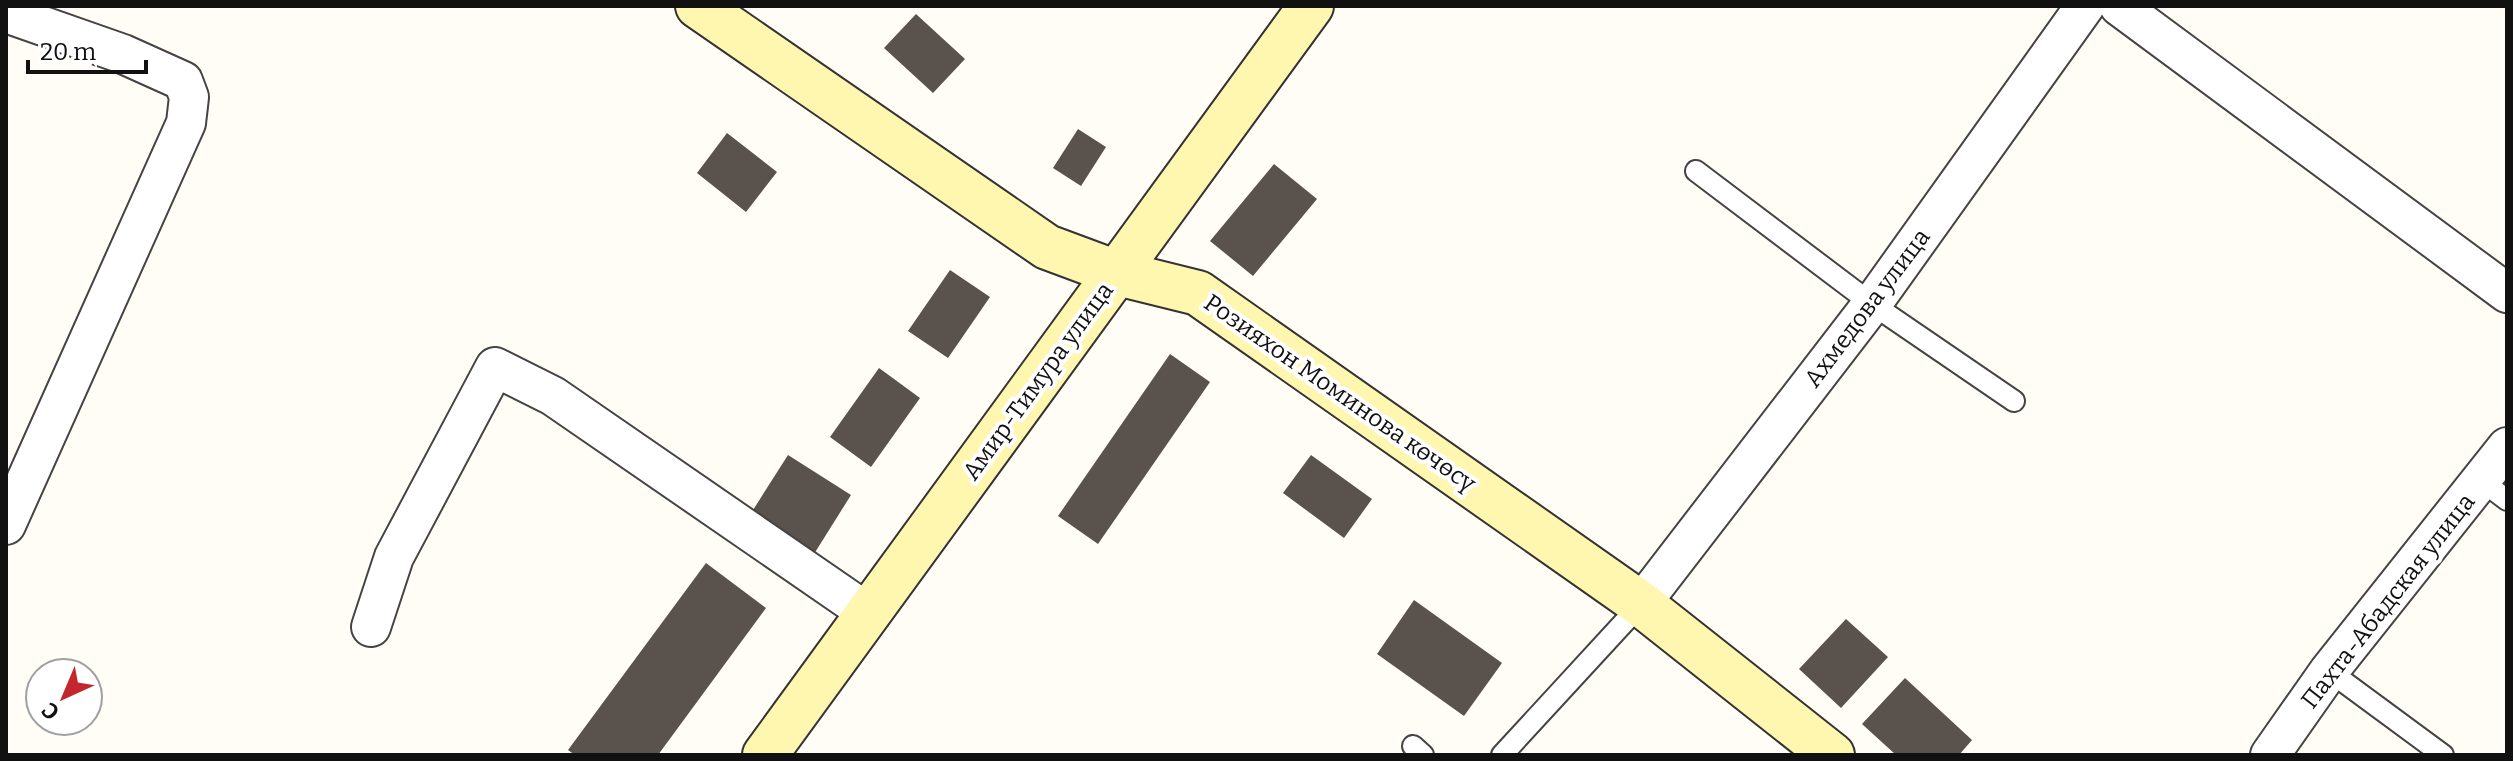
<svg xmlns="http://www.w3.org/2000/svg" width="2513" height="761" font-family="Bitter,serif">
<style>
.building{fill:#5a524d}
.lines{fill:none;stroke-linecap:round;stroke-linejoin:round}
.lane-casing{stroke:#444;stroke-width:24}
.street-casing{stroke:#444;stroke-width:42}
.secondary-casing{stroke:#333;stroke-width:48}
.lane{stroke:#fff;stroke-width:20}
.street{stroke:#fff;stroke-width:38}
.secondary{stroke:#fff6b0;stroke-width:44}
.labels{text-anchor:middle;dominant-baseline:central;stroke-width:8;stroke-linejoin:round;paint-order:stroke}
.street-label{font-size:24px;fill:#111;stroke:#fff}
</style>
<rect width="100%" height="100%" fill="#fffdf5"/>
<path class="building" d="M 916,14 L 965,59 L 933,93 L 884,48 Z
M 1078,129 L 1106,147 L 1081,186 L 1053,168 Z
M 727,133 L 777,172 L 746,212 L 697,173 Z
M 1274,164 L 1317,199 L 1253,276 L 1210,241 Z
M 950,270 L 990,297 L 948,358 L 908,331 Z
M 1170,354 L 1210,382 L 1098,544 L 1058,516 Z
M 879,368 L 920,398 L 871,467 L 830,437 Z
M 788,455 L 851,495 L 809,562 L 746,521 Z
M 1311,455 L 1372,499 L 1344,538 L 1283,493 Z
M 706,563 L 766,608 L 658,755 L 575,755 L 568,750 Z
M 1414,600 L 1502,663 L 1464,716 L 1377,654 Z
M 1846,619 L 1888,657 L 1841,708 L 1799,669 Z
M 1905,678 L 1972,740 L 1959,755 L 1896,755 L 1862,724 Z"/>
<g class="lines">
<defs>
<path id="lane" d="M 1696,171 L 1872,304 L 2014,401
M 2482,481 L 2507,500
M 2329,671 L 2443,755
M 1413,746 L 1423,755
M 1502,755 L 1641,604"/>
<path id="street" d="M 2119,6 L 2507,293
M 6,13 L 123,54 L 183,81 L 189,97 L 186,123 L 6,525
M 1641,604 L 1872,304 L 2085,6
M 371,627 L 394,557 L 495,367 L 553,396 L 868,613
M 2270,755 L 2329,671 L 2507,447"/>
<path id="secondary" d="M 698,6 L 1047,247 L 1117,273 L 1198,293 L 1641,604 L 1832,755
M 765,755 L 1311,6"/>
</defs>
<use href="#lane" class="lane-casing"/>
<use href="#street" class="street-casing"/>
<use href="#secondary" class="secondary-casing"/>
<use href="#lane" class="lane"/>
<use href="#street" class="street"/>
<use href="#secondary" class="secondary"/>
</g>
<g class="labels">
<g class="street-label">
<text transform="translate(1867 308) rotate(-53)">Ахмедова улица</text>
<text transform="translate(1038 381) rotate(-54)">Амир-Тимура улица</text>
<text transform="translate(1340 393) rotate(35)">Розияхон Моминова көчөсү</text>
<text transform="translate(2388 601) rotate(-52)">Пахта-Абадская улица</text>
</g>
</g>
<rect width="2513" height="761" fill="none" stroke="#111111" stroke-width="16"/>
<g transform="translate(64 697) rotate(224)"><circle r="38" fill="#ffffff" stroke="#a0a0a0" stroke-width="2"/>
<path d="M0-6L14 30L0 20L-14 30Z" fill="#c4262e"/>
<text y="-12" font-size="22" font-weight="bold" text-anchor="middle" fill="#111111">С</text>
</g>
<path d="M28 60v12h118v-12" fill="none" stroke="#111111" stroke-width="4"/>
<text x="40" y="60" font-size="24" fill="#111111" stroke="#ffffff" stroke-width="6" paint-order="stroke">20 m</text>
</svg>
